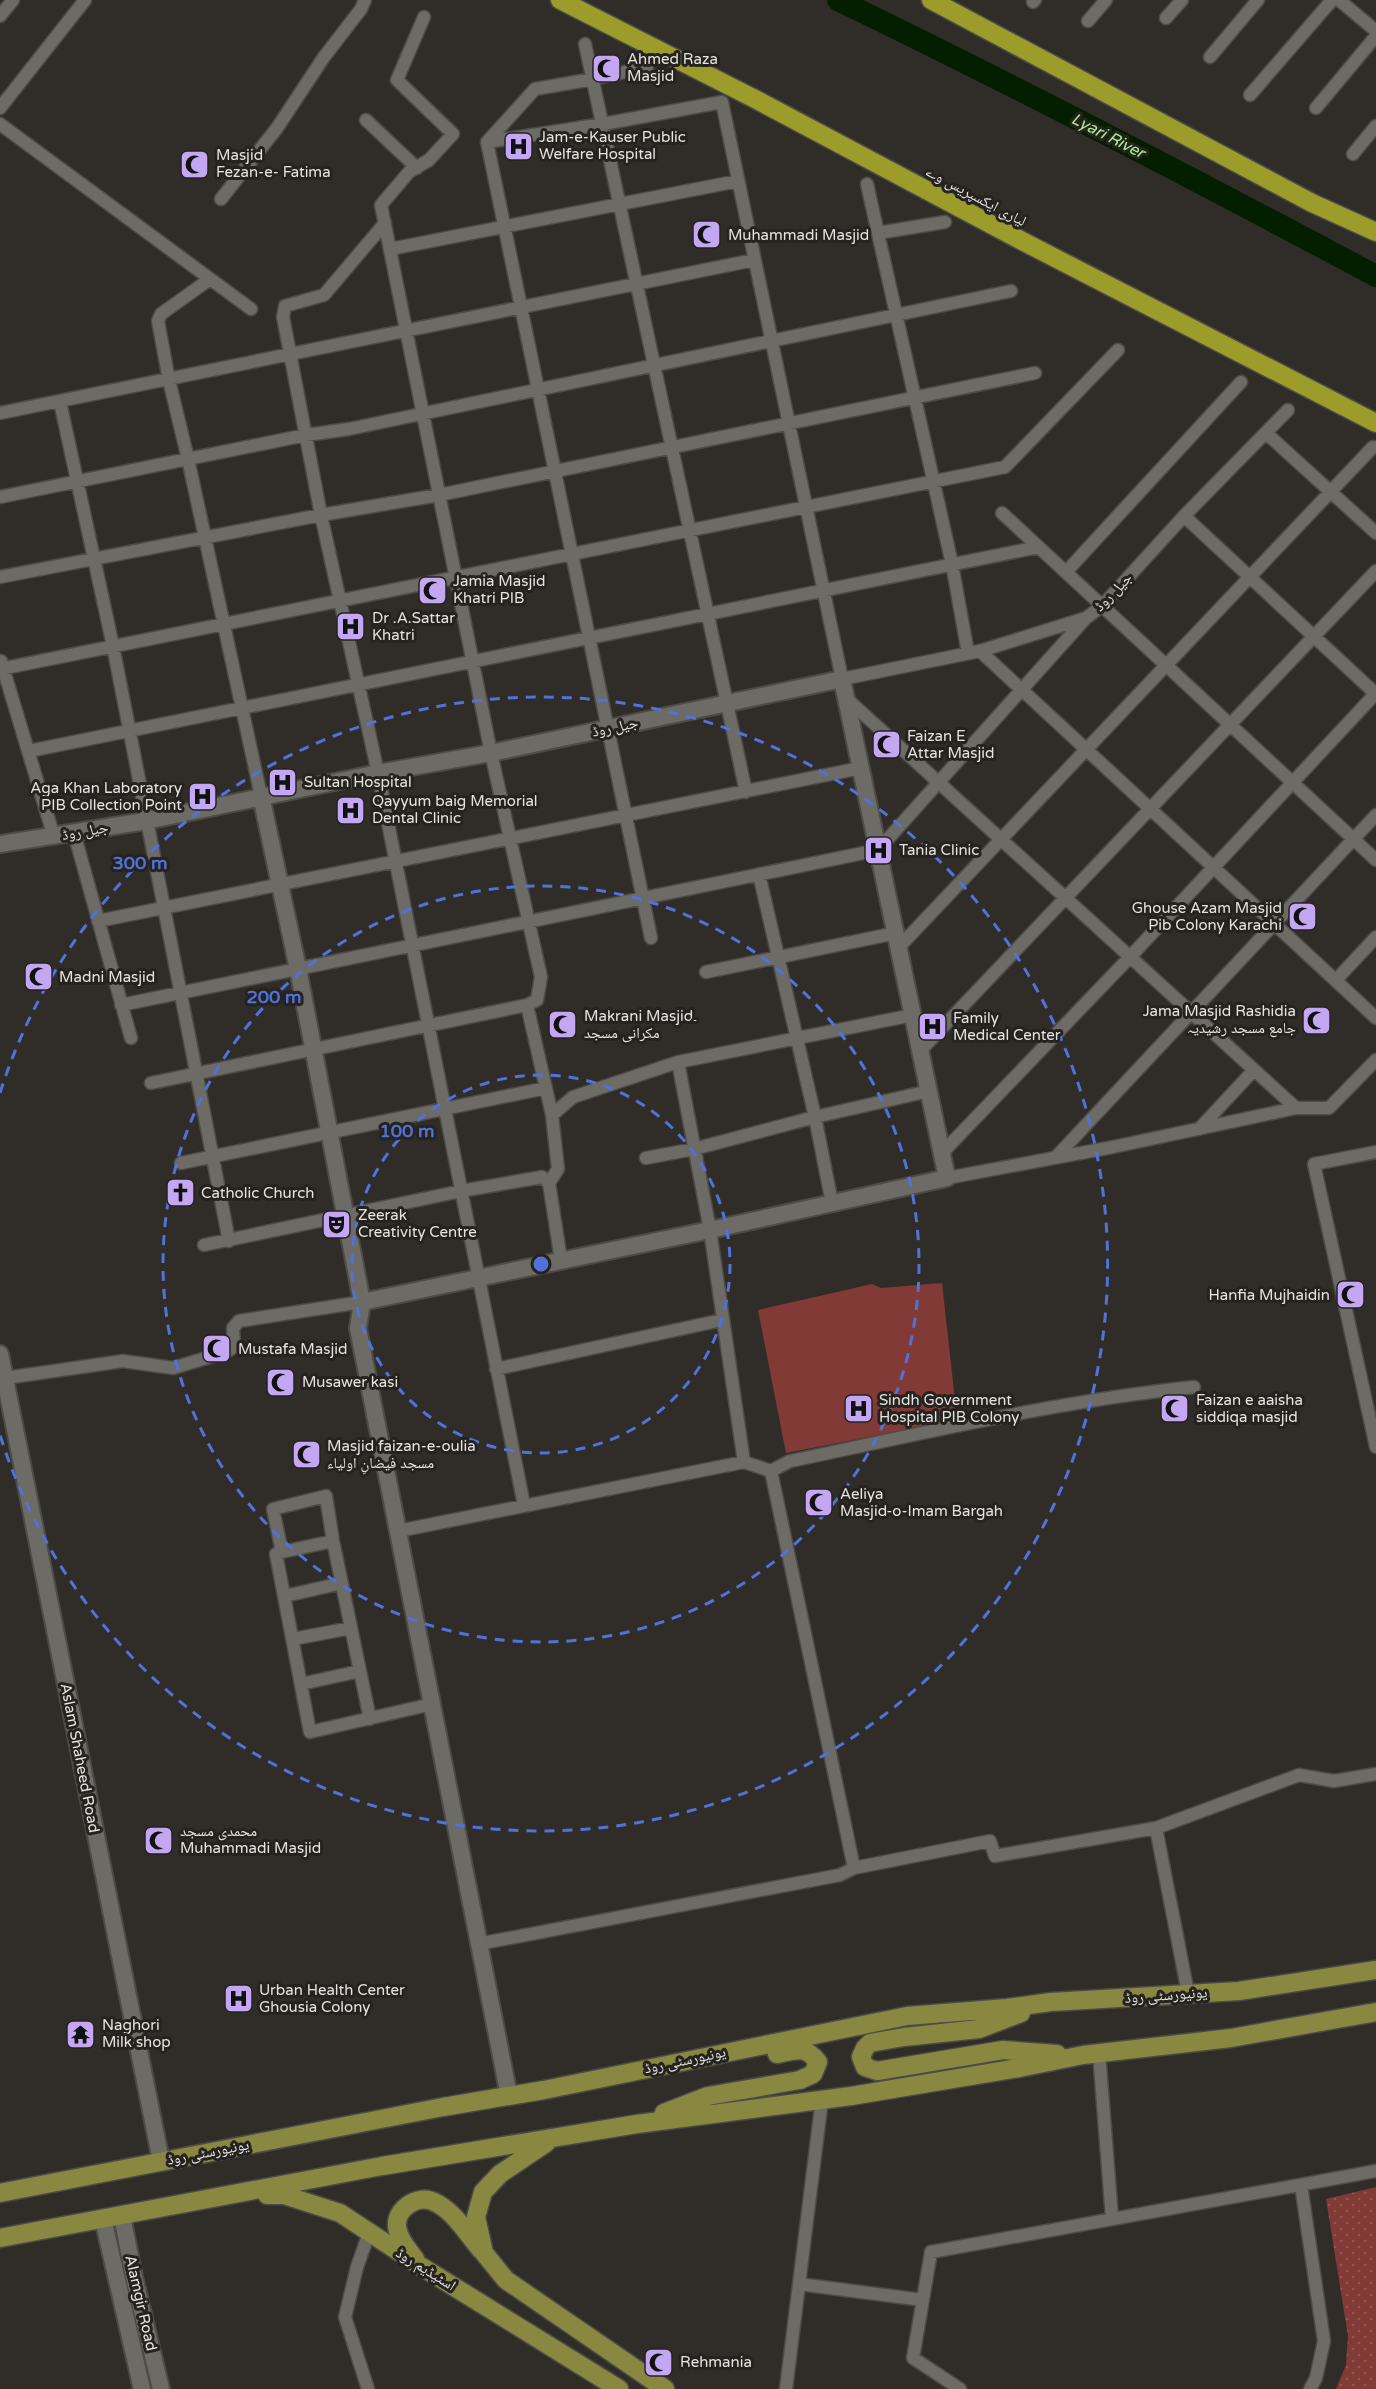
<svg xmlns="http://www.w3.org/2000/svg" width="1376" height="2389" font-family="'Varela Round','Noto Naskh Arabic',sans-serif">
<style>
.green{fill:url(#green-dots)}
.pitch{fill:#823a36}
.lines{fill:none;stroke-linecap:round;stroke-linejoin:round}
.river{stroke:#041f00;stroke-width:22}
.street-casing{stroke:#4d4b48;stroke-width:15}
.secondary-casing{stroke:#4d4b48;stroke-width:20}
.primary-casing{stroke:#4d4b48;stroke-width:21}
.highway-casing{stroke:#4d4b48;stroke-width:21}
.street{stroke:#6d6b66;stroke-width:12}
.secondary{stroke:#6d6b66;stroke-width:16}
.primary{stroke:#898841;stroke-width:18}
.highway{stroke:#9b9c29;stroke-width:18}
.ring{fill:none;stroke:#4f73da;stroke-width:3;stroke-dasharray:10 8}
.labels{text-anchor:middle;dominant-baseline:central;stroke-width:6;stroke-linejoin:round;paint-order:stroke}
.poi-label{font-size:15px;fill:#e5e3e1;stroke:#26231f;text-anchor:start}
.street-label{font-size:15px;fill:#e5e3e1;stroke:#26231f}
.water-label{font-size:16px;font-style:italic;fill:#a7f090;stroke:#26231f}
.centre{fill:#4f73da;stroke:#26231f;stroke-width:3}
.ring-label{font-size:18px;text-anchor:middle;font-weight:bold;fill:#4f73da;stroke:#26231f;stroke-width:6;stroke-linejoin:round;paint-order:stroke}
</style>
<defs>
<pattern id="green-dots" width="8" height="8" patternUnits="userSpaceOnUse" patternTransform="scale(1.5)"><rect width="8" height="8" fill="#823a36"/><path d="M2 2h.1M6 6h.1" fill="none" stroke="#945653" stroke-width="1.8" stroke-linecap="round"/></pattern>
</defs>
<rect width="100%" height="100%" fill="#302d29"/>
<path class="green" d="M 1376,2187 L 1376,2389 L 1336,2389 L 1346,2365 L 1348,2336 L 1326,2199 Z"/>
<path class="pitch" d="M 942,1283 L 956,1409 L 950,1421 L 786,1453 L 758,1310 L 872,1284 L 881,1288 Z"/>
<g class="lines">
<path class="river" d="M 838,0 C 1020,88 1198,181 1376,276"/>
<defs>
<path id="street" d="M 1339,0 L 1376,31
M 1033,2 L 1035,0
M 0,16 L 13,0
M 424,17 L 397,80 L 453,134 L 429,160 L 409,172 L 381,205 L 491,753 L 541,977 L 537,1000 L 527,1005 L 552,1115 L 558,1169 L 549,1183 L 561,1260
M 1166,18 L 1182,0
M 1088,21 L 1106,0
M 585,44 L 746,792
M 1210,57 L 1258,0
M 1250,95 L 1332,0
M 0,108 L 85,0
M 1316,108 L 1376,36
M 366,120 L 417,168
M 0,124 L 251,309
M 487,142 L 603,124 L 722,102 L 842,679 L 980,651 L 1086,618 L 1102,606 L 1184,516 L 1288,410
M 487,142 L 651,938
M 487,142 L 535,89 L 593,79 L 647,67
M 1353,154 L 1376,126
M 867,184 L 952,564 L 968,653
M 221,199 L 277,128 L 324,57 L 361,9 L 365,0
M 385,223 L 324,295 L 285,306 L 283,317 L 321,515 L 378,773 L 524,1505
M 878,233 L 945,222
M 390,249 L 738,181
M 210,279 L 161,314 L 158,321 L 169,380 L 188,459 L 261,796
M 60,402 L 113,646 L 229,1241
M 0,413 L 754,260
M 1266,433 L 1376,533
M 0,497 L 306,435 L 349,429 L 1011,291
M 1002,513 L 1376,860
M 1184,516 L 1376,694
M 1066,572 L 1241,382
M 0,577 L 321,515 L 439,495 L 1035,373
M 980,651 L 1376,1018
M 1,661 L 54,837
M 0,669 L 1005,467 L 1118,350
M 847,699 L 1296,1108
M 29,751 L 1039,547
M 74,833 L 131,1038
M 759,874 L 815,1117 L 832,1203
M 98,921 L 861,768
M 899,947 L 1373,447
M 706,972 L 896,933
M 1336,980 L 1376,937
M 121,1005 L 878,850 L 1085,619
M 920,1051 L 1376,571
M 678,1062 L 710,1230 L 744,1462
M 151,1083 L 527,1005
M 552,1115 L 573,1097 L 678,1062 L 913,1015
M 1199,1129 L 1254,1070
M 1376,1152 L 1314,1164 L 1376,1447
M 942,1153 L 1130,957 L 1376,693
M 646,1158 L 694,1149 L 815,1117 L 929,1091
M 1055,1158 L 1376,815
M 181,1163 L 546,1088
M 947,1178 L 1113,1147 L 1296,1108 L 1329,1108 L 1376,1060
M 204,1245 L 461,1191 L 542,1177 L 549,1183
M 496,1369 L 722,1320
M 5,1378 L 123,1361 L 173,1368 L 226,1352 L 234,1347 L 233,1328 L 239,1321 L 362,1302
M 1194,1387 C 1058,1401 924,1433 790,1461 L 771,1471 L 854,1868 L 990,1841 L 995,1856 L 1156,1828 L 1299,1775 L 1334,1781 L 1376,1774
M 398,1531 L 744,1462 L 771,1471
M 282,1552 L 333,1541
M 285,1596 L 342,1583
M 293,1639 L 351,1628
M 301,1684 L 360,1671
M 370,1719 L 333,1541 L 326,1496 L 273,1509 L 282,1552 L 276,1554 L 310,1732 L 432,1704
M 1156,1828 L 1188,1993
M 478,1944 L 840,1875 L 854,1868
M 1099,2053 L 1112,2218
M 1301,2185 L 1324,2341 L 1316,2378 L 1310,2389
M 799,2284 L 923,2300
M 368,2389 L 345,2317 L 357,2267 L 369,2233
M 786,2389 L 822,2099
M 960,2389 L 913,2358 L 931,2252 L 1376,2171"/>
<path id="secondary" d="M 261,796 L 298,969 L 362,1302 L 358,1328 L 509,2096
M 0,844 L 146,821 L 378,773 L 491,753 L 842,679 L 947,1178 L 710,1230 L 362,1302
M 0,1354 L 161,2161
M 122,2216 L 134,2277 L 161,2389
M 103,2219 L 142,2389"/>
<path id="primary" d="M 1021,2013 L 979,2029 L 904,2037 L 870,2043 L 865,2048 L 861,2057 L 865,2067 L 877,2071 L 1003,2050 L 1057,2054
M 664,2113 L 708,2096 L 800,2080 L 813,2074 L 818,2062 C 805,2045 796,2050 777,2054
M 546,2143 L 500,2174 L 483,2192 L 476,2217 L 484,2253 L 506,2280 L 665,2389
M 0,2193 L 443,2107 L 544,2090 L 907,2016 L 1007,2008 L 1051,2002 L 1239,1991 L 1376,1970
M 267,2195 L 284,2195 L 340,2213 L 422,2267 L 619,2389
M 0,2238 L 382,2166 L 637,2124 L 851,2096 L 1019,2068 L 1083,2055 L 1231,2038 L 1376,2012
M 415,2259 C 408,2249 399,2240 397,2227 C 395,2209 417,2195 432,2201 C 453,2209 467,2234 481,2250"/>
<path id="highway" d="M 560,0 L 755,99 L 1026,243 L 1376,423
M 931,0 L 1312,203 L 1376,232"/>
</defs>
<use href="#street" class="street-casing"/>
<use href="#secondary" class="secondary-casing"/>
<use href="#primary" class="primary-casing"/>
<use href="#highway" class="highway-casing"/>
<use href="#street" class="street"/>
<use href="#secondary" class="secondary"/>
<use href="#primary" class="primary"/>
<use href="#highway" class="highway"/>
</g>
<g class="ring">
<circle cx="541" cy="1264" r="189"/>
<circle cx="541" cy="1264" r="378"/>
<path d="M0 1093A567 567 0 1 1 0 1435"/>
</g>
<defs>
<symbol id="mosque-square" viewBox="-11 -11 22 22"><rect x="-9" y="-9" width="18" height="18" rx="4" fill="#c3a7f2" stroke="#26231f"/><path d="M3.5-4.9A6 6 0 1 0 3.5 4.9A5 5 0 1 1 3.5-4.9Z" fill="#111"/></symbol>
<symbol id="hospital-square" viewBox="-11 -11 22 22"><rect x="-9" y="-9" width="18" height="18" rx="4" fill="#c3a7f2" stroke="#26231f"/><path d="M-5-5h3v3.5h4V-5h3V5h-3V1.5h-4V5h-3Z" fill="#111"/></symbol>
<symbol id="church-square" viewBox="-11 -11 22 22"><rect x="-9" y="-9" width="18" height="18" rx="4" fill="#c3a7f2" stroke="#26231f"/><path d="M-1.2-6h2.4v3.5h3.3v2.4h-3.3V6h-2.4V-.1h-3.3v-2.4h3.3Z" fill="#111"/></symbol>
<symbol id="theatre-square" viewBox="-11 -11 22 22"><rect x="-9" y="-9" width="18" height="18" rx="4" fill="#c3a7f2" stroke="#26231f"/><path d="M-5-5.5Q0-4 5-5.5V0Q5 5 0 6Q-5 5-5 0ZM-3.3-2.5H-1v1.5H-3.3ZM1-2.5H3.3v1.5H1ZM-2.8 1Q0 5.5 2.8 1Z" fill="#111"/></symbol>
<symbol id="temple-square" viewBox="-11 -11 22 22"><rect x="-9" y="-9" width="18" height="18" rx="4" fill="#c3a7f2" stroke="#26231f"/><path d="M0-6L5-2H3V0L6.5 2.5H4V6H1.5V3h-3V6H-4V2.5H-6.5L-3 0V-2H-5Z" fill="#111"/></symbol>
</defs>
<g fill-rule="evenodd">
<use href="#mosque-square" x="590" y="52" width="33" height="33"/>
<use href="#hospital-square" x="502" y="130" width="33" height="33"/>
<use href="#mosque-square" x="178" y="148" width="33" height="33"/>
<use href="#mosque-square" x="690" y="218" width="33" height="33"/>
<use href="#mosque-square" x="416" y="574" width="33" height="33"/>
<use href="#hospital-square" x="334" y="610" width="33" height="33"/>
<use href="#mosque-square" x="870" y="728" width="33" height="33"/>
<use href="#hospital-square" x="266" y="766" width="33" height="33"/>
<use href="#hospital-square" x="186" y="780" width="33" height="33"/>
<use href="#hospital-square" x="334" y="794" width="33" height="33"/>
<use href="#hospital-square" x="862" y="834" width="33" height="33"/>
<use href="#mosque-square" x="1286" y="900" width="33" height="33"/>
<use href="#mosque-square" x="22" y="960" width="33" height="33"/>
<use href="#mosque-square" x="1300" y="1004" width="33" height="33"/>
<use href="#mosque-square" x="546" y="1008" width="33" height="33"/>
<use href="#hospital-square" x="916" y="1010" width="33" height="33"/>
<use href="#church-square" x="164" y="1176" width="33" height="33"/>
<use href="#theatre-square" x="320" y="1208" width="33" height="33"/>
<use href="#mosque-square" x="1334" y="1278" width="33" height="33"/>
<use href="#mosque-square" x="200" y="1332" width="33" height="33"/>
<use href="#mosque-square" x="264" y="1366" width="33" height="33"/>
<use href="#hospital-square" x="842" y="1392" width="33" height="33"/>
<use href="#mosque-square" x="1158" y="1392" width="33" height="33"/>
<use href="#mosque-square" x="290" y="1438" width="33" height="33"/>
<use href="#mosque-square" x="802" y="1486" width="33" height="33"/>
<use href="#mosque-square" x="142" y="1824" width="33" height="33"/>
<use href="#hospital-square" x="222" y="1982" width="33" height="33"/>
<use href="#temple-square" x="64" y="2018" width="33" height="33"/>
<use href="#mosque-square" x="642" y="2346" width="33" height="33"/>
</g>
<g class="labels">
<g class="poi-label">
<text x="627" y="59">Ahmed Raza<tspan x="627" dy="17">Masjid</tspan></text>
<text x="539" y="137">Jam-e-Kauser Public<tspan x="539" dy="17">Welfare Hospital</tspan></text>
<text x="216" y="155">Masjid<tspan x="216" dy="17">Fezan-e- Fatima</tspan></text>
<text x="728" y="235">Muhammadi Masjid</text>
<text x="453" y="581">Jamia Masjid<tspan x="453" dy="17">Khatri PIB</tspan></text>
<text x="372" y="618">Dr .A.Sattar<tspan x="372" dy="17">Khatri</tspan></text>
<text x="907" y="736">Faizan E<tspan x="907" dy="17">Attar Masjid</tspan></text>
<text x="304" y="782">Sultan Hospital</text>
<text x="182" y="788" text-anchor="end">Aga Khan Laboratory<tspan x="182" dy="17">PIB Collection Point</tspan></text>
<text x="372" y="801">Qayyum baig Memorial<tspan x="372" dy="17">Dental Clinic</tspan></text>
<text x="899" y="850">Tania Clinic</text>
<text x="1282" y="908" text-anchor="end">Ghouse Azam Masjid<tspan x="1282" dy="17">Pib Colony Karachi</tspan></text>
<text x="59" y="977">Madni Masjid</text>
<text x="1296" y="1011" text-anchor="end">Jama Masjid Rashidia<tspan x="1296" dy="17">جامع مسجد رشیدیہ</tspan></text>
<text x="584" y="1016">Makrani Masjid۔<tspan x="584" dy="17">مکرانی مسجد</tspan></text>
<text x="953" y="1018">Family<tspan x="953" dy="17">Medical Center</tspan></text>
<text x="201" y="1193">Catholic Church</text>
<text x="358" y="1215">Zeerak<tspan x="358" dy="17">Creativity Centre</tspan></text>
<text x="1330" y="1295" text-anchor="end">Hanfia Mujhaidin</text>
<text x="238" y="1349">Mustafa Masjid</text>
<text x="302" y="1382">Musawer kasi</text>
<text x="879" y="1400">Sindh Government<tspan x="879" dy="17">Hospital PIB Colony</tspan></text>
<text x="1196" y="1400">Faizan e aaisha<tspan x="1196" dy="17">siddiqa masjid</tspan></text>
<text x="327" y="1446">Masjid faizan-e-oulia<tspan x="327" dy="17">مسجد فیضانِ اولیاء</tspan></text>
<text x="840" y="1494">Aeliya<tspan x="840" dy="17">Masjid-o-Imam Bargah</tspan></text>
<text x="180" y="1831">محمدی مسجد<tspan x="180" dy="17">Muhammadi Masjid</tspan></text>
<text x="259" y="1990">Urban Health Center<tspan x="259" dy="17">Ghousia Colony</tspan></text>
<text x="102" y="2025">Naghori<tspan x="102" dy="17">Milk shop</tspan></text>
<text x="680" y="2362">Rehmania</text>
</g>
<g class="street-label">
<text transform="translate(976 196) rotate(28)">لیاری ایکسپریس وے</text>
<text transform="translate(1113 592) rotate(-46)">جیل روڈ</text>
<text transform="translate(615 727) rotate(-12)">جیل روڈ</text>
<text transform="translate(85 831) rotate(-10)">جیل روڈ</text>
<text transform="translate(80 1758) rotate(79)">Aslam Shaheed Road</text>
<text transform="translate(1166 1995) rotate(-4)">یونیورسٹی روڈ</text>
<text transform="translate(685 2060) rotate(-12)">یونیورسٹی روڈ</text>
<text transform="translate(208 2152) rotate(-11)">یونیورسٹی روڈ</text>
<text transform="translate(426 2269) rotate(32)">اسٹیڈیم روڈ</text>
<text transform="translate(141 2303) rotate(77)">Alamgir Road</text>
</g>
<g class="water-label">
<text transform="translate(1108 136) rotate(27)">Lyari River</text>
</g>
</g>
<circle cx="541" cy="1264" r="9" class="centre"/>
<g class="ring-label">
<text x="140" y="869">300 m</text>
<text x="274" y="1003">200 m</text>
<text x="407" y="1137">100 m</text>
</g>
</svg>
